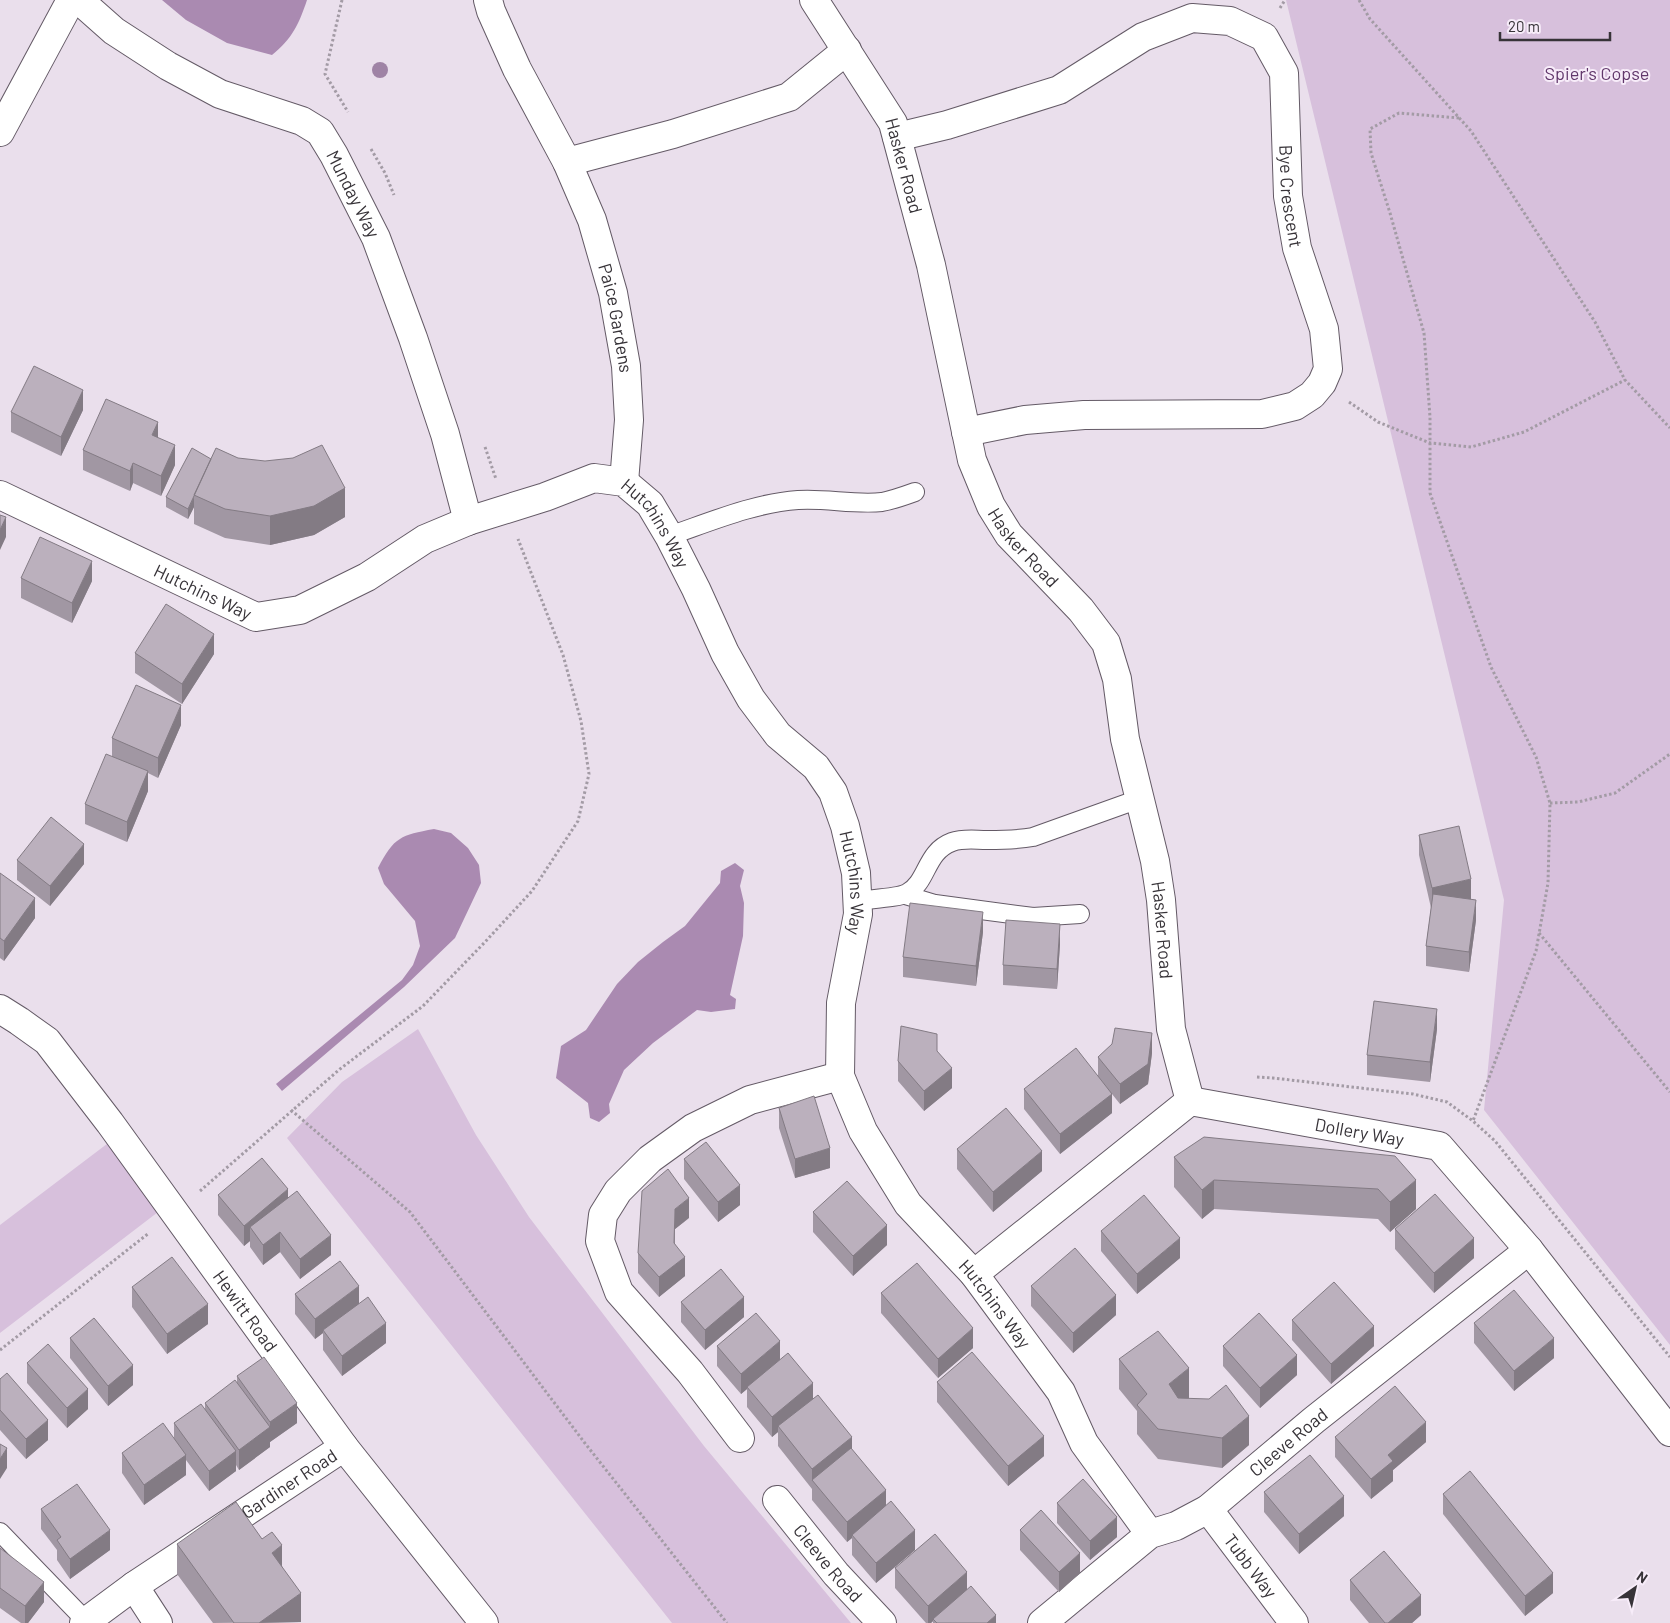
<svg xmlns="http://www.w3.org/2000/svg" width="1670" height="1623" font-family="Barlow,sans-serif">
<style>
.green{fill:#d7c0dc}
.water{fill:#aa8ab1}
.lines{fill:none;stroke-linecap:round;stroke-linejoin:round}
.service-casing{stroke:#645a66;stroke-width:20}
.minor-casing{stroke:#645a66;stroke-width:30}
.path{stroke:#a39ba5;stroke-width:3;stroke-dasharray:2.5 2.5;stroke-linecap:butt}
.service{stroke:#fff;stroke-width:18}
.minor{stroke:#fff;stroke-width:28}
.tree{fill:#9f83a5}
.wall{fill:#a197a3}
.shaded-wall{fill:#837b84}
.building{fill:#bbb0bd;stroke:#837b84}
.labels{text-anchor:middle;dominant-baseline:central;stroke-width:4;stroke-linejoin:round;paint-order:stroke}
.park-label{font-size:18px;fill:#61376b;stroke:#f7ecf9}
.street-label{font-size:18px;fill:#373338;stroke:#f7ecf9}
</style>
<rect width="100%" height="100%" fill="#eadfec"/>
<path class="green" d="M 1286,0 L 1670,0 L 1670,1345 L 1484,1110 L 1504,900 Z
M 418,1029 L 476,1135 L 529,1217 L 704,1446 L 851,1623 L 672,1623 L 287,1138 L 342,1082 Z
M 128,1128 L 175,1199 L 0,1333 L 0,1225 Z"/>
<path class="water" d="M 162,0 L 307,0 C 299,24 292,39 272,55 L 227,43 L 186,20 Z
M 434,829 L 451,833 L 468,848 L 479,865 L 481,883 L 455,938 L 404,987 L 282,1091 L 276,1084 L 402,980 L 413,965 L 420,946 L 415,921 L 384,884 L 378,868 C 394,837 401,835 434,829 Z
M 735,863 L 744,870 L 740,886 L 744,903 L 743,936 L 730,995 L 736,999 L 735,1009 L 711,1012 L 697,1010 L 653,1043 L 624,1070 L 609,1104 L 610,1113 L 599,1122 L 590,1118 L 588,1103 L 556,1078 L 561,1046 L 586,1030 L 617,984 L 638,962 L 663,942 L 685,926 L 720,883 L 721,871 Z"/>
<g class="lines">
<defs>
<path id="service" d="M 669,536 C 710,522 754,503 798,500 C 826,498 854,505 882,502 C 893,500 904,496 915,492
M 905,895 L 935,904 L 1033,917 L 1080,914
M 858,901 C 869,899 899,898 907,893 C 928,882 925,852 952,842 C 963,838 975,840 987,840 C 1003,840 1017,840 1033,837 L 1139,799
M 0,1532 L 86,1621"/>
<g id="minor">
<path id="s1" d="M 79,0 L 114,31 L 168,66 L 220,94 L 302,121 L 320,132 L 334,155 L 376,238 L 413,338 L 445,434 L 468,521"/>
<path id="s2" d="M 488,0 L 491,11 L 517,69 L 567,162 L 592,220 L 613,293 L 626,366 L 629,420 L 624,482"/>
<path id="s3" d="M 814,0 L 893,123 L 931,265 L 972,460 L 991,506 L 1009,535 L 1081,610 L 1106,643 L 1117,679 L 1125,739 L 1155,861 L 1161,900 L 1171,1029 L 1190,1101"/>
<path d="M 0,132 L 71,0"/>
<path id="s4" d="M 897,137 L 947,125 L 1059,90 L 1143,37 L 1192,18 L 1230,21 L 1264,37 L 1284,73 L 1288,196 L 1297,248 L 1324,329 L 1328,369 L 1322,383 L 1312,395 L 1295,406 L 1262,414 L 1084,415 L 1025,420 L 966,432"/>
<path d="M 567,162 L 673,134 L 789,97 L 847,50"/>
<path id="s5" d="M 0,495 L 256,617 L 300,610 L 367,577 L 425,539 L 468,521 L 545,497 L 594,478 L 624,482 L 650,504 L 669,536 L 696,589 L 725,653 L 751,699 L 778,735 L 816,767 L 833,792 L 845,826 L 856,873 L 858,914 L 841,1003 L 840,1076 L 863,1131 L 908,1204 L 974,1274 L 1061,1392 L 1084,1443 L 1150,1534"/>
<path id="s6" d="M 0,1009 L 19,1021 L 47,1041 L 110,1123 L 344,1447 L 484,1623"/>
<path id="s7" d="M 974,1274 L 1190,1101 L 1439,1146 L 1529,1250 L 1670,1432"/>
<path d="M 740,1438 L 690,1372 L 619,1292 L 600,1241 L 603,1215 L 618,1191 L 650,1159 L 693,1128 L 750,1100 L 840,1076"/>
<path id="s8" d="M 777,1500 L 836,1574 L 882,1623"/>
<path id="s9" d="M 1208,1509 L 1294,1623"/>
<path d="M 134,1586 L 158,1623"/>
<path id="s10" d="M 84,1623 L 134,1586 L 344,1447"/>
<path id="s11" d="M 1042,1623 L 1150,1534 L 1176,1526 L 1208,1509 L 1314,1420 L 1529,1250"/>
</g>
</defs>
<use href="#service" class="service-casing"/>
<use href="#minor" class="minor-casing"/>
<path class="path" d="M 342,0 L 325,74 L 348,112
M 1359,0 L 1370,19 L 1471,131 L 1595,322 L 1625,380 L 1670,428
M 1280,8 L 1285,0
M 1459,118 L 1399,113 L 1370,129 L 1371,153 L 1390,213 L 1424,333 L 1430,417 L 1430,493 L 1491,667 L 1536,757 L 1550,803 L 1548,883 L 1536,951 L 1473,1121
M 371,149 L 385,173 L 394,195
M 1349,402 L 1378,422 L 1430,443 L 1471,447 L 1524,432 L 1625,380
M 485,447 L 496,479
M 1550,803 L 1578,802 L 1615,793 L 1670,754
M 1539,933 L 1670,1092
M 1257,1077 L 1273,1078 L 1413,1094 L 1447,1102 L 1473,1121 L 1495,1141 L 1670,1357
M 291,1110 L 410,1212 L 584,1442 L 727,1623
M 200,1191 L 340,1069 L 423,1006 L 485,942 L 532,891 L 578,821 L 589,774 L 581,721 L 563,655 L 518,539
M 0,1350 L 149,1233"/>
<use href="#service" class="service"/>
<use href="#minor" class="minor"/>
</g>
<circle class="tree" cx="380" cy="70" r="8"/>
<path class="wall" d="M 83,410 L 61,456 L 11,432 L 11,412 Z
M 158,438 L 175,465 L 161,496 L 133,483 L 130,491 L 83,470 L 83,450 Z
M 211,459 L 345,517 L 314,535 L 270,545 L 225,538 L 194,524 L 194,507 L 188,519 L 166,507 L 166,497 Z
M 21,578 L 92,581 L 72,623 L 21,598 Z
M 135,653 L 214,654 L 182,704 L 135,673 Z
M 181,725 L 158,778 L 148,773 L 148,791 L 127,842 L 85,824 L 85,804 L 112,757 L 112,738 Z
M 1419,835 L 1471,899 L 1476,920 L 1469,972 L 1426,966 L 1426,946 L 1431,908 L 1419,855 Z
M 17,860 L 84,864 L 50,906 L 17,880 Z
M 0,873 L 35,918 L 4,961 L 0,958 Z
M 983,932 L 976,986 L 903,977 L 903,957 Z
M 1060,944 L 1057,989 L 1003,985 L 1003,965 Z
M 1437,1029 L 1430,1082 L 1367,1075 L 1367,1055 Z
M 937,1051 L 952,1088 L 924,1111 L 898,1081 L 898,1061 Z
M 1152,1053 L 1148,1084 L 1120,1104 L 1112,1094 L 1112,1113 L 1060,1154 L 1024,1109 L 1024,1089 L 1098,1076 L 1098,1057 Z
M 779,1108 L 830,1168 L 795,1178 L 779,1128 Z
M 957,1149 L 1042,1171 L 993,1212 L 957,1169 Z
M 1395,1156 L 1416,1209 L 1390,1232 L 1378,1219 L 1214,1209 L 1202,1219 L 1174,1187 L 1174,1157 Z
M 684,1159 L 740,1205 L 718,1222 L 684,1179 Z
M 218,1195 L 288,1198 L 331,1255 L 300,1279 L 280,1252 L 263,1265 L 250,1247 L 250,1241 L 244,1246 L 218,1215 Z
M 813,1212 L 887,1245 L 853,1276 L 813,1232 Z
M 689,1218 L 675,1229 L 675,1244 L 685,1276 L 659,1297 L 638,1273 L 638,1253 Z
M 1395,1229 L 1474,1258 L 1434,1293 L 1395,1249 Z
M 1101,1231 L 1180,1258 L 1137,1294 L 1101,1251 Z
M 1031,1286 L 1116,1315 L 1073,1353 L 1031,1306 Z
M 132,1287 L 208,1324 L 167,1354 L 132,1307 Z
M 881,1293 L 973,1348 L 938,1378 L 881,1313 Z
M 295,1294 L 359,1304 L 386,1343 L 342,1376 L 323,1350 L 323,1333 L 315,1339 L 295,1314 Z
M 681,1302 L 744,1317 L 705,1350 L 681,1322 Z
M 1292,1320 L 1374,1346 L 1331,1384 L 1292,1340 Z
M 1474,1323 L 1554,1358 L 1514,1391 L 1474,1343 Z
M 70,1338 L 133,1385 L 108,1406 L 70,1358 Z
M 717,1346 L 780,1360 L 813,1398 L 852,1450 L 886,1506 L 915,1550 L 876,1583 L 852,1555 L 852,1538 L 847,1542 L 812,1500 L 812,1489 L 778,1446 L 778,1432 L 772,1437 L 747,1407 L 747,1389 L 741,1394 L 717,1366 Z
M 1223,1346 L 1297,1375 L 1260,1408 L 1223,1366 Z
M 1119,1359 L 1189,1398 L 1188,1398 L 1249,1445 L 1222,1468 L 1158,1459 L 1137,1434 L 1137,1411 L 1119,1389 Z
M 27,1363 L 88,1409 L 67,1428 L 27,1383 Z
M 237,1376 L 297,1423 L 270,1442 L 270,1447 L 239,1470 L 236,1465 L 236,1471 L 209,1491 L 186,1460 L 186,1475 L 144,1505 L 122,1473 L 122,1453 L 174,1439 L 174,1423 L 205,1409 L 205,1403 L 237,1382 Z
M 0,1379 L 48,1440 L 26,1459 L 0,1430 Z
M 937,1382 L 1044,1456 L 1008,1486 L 937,1402 Z
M 1335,1437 L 1426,1442 L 1393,1470 L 1393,1481 L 1371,1499 L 1335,1457 Z
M 1264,1492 L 1344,1516 L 1299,1554 L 1264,1512 Z
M 1443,1494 L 1553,1593 L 1525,1616 L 1443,1514 Z
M 1057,1503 L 1117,1537 L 1090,1560 L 1057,1523 Z
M 41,1509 L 110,1550 L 70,1579 L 57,1560 L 57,1550 L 41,1529 Z
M 1020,1530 L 1080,1573 L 1059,1592 L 1020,1550 Z
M 177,1544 L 282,1566 L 301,1622 L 213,1623 L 177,1574 Z
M 0,1548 L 44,1602 L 28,1623 L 21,1623 L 0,1608 Z
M 895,1568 L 967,1589 L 996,1623 L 933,1623 L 933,1621 L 931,1623 L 926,1623 L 895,1588 Z
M 1350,1580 L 1421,1615 L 1412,1623 L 1369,1623 L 1350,1600 Z"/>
<path class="shaded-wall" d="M 83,390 L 83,410 L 61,456 L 61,437 Z
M 158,422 L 158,442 L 152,435 Z
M 175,445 L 175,465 L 161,496 L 161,476 Z
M 133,463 L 133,483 L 130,491 L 130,471 Z
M 345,488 L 345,517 L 314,535 L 270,545 L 270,516 Z
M 194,497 L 194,507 L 188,519 L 188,509 Z
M 6,517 L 6,537 L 0,550 L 0,530 Z
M 92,561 L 92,581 L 72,623 L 72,603 Z
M 214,634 L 214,654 L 182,704 L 182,684 Z
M 181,705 L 181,725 L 158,778 L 158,758 Z
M 148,771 L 148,791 L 127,842 L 127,822 Z
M 84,844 L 84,864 L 50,906 L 50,886 Z
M 1471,879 L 1471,899 L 1432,908 L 1432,888 Z
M 35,898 L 35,918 L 4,961 L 4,941 Z
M 1476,900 L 1476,920 L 1469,972 L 1469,952 Z
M 983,912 L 983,932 L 976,986 L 976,966 Z
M 1060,924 L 1060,944 L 1057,989 L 1057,969 Z
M 1437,1009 L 1437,1029 L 1430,1082 L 1430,1062 Z
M 1152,1033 L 1152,1053 L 1148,1084 L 1120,1104 L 1120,1084 Z
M 952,1068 L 952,1088 L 924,1111 L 924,1091 Z
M 1112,1094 L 1112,1113 L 1060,1154 L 1060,1134 Z
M 830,1148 L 830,1168 L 795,1178 L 795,1159 Z
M 1042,1151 L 1042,1171 L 993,1212 L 993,1192 Z
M 1214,1180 L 1214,1209 L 1202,1219 L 1202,1190 Z
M 1416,1180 L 1416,1209 L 1390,1232 L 1390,1202 Z
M 740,1185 L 740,1205 L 718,1222 L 718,1202 Z
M 288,1189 L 288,1209 L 250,1227 L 250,1241 L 244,1246 L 244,1226 Z
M 689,1198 L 689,1218 L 675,1229 L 674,1263 L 675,1209 Z
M 887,1225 L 887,1245 L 853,1276 L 853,1256 Z
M 280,1232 L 280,1252 L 263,1265 L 263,1245 Z
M 331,1235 L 331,1255 L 300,1279 L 300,1259 Z
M 1180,1238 L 1180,1258 L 1137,1294 L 1137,1274 Z
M 1474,1238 L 1474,1258 L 1434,1293 L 1434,1273 Z
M 685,1257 L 685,1276 L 659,1297 L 659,1277 Z
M 359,1286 L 359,1306 L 323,1330 L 323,1333 L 315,1339 L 315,1319 Z
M 1116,1295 L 1116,1315 L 1073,1353 L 1073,1333 Z
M 744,1297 L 744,1317 L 705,1350 L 705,1330 Z
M 208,1304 L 208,1324 L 167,1354 L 167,1334 Z
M 386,1323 L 386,1343 L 342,1376 L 342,1356 Z
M 1374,1326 L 1374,1346 L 1331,1384 L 1331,1364 Z
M 973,1328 L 973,1348 L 938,1378 L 938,1359 Z
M 1554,1338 L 1554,1358 L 1514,1391 L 1514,1371 Z
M 780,1341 L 780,1361 L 747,1387 L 747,1389 L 741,1394 L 741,1374 Z
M 1297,1355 L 1297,1375 L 1260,1408 L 1260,1388 Z
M 133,1365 L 133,1385 L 108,1406 L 108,1386 Z
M 1189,1368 L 1189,1398 L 1169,1414 L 1169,1384 Z
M 813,1383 L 813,1403 L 778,1426 L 778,1432 L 772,1437 L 772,1417 Z
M 88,1389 L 88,1409 L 67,1428 L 67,1408 Z
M 297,1403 L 297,1423 L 270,1442 L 270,1422 Z
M 1249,1416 L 1249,1445 L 1222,1468 L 1222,1438 Z
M 48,1420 L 48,1440 L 26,1459 L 26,1439 Z
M 1426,1422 L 1426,1442 L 1393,1470 L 1393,1481 L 1371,1499 L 1371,1479 L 1388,1455 Z
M 270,1427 L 270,1447 L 239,1470 L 239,1450 Z
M 1044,1436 L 1044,1456 L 1008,1486 L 1008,1466 Z
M 852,1437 L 852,1457 L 812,1480 L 812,1489 L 812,1469 Z
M 7,1448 L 7,1468 L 0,1479 L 0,1459 Z
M 236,1451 L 236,1471 L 209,1491 L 209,1471 Z
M 186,1455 L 186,1475 L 144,1505 L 144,1485 Z
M 886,1490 L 886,1510 L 852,1535 L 852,1538 L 847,1542 L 847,1522 Z
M 1344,1496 L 1344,1516 L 1299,1554 L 1299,1534 Z
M 1117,1517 L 1117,1537 L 1090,1560 L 1090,1541 Z
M 110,1530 L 110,1550 L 70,1579 L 70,1559 Z
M 915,1530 L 915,1550 L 876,1583 L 876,1563 Z
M 282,1545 L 282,1575 L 272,1553 Z
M 1080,1553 L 1080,1573 L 1059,1592 L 1059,1572 Z
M 967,1572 L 967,1592 L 933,1619 L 933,1621 L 931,1623 L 928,1623 L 928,1606 Z
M 1553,1573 L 1553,1593 L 1525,1616 L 1525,1596 Z
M 44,1582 L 44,1602 L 28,1623 L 25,1623 L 25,1606 Z
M 301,1593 L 301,1622 L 259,1623 Z
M 1421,1595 L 1421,1615 L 1412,1623 L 1388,1623 Z
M 996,1615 L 996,1623 L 987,1623 Z"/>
<path class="building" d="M 34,366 L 83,390 L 61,437 L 11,412 Z
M 106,399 L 158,422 L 152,435 L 175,445 L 161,476 L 133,463 L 130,471 L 83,450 Z
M 322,445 L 345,488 L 314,506 L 270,516 L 225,509 L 194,495 L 216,448 L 238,458 L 265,461 L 293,458 Z
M 192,448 L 211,459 L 188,509 L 166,497 Z
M 0,515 L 6,517 L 0,530 Z
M 40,537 L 92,561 L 72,603 L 21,578 Z
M 166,604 L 214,634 L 182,684 L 135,653 Z
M 136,685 L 181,705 L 158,758 L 112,738 Z
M 106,754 L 148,771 L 127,822 L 85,804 Z
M 51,817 L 84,844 L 50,886 L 17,860 Z
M 1459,826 L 1471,879 L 1432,888 L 1419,835 Z
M 0,873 L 35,898 L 4,941 L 0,938 Z
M 1433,894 L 1476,900 L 1469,952 L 1426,946 Z
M 910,903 L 983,912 L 976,966 L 903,957 Z
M 1006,920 L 1060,924 L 1057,969 L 1003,965 Z
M 1374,1001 L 1437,1009 L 1430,1062 L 1367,1055 Z
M 901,1026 L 937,1034 L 937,1051 L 952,1068 L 924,1091 L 898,1061 Z
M 1115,1028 L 1152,1033 L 1148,1064 L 1120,1084 L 1098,1057 L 1112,1044 Z
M 1076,1048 L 1112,1094 L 1060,1134 L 1024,1089 Z
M 814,1096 L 830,1148 L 795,1159 L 779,1108 Z
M 1006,1108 L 1042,1151 L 993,1192 L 957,1149 Z
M 1204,1137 L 1395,1156 L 1416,1180 L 1390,1202 L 1378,1189 L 1214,1180 L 1202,1190 L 1174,1157 Z
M 706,1142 L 740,1185 L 718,1202 L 684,1159 Z
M 262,1158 L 288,1189 L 244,1226 L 218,1195 Z
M 668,1169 L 689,1198 L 675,1209 L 674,1243 L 685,1257 L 659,1277 L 638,1253 L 642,1191 Z
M 847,1181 L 887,1225 L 853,1256 L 813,1212 Z
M 297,1191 L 331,1235 L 300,1259 L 280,1232 L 263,1245 L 250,1227 Z
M 1435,1194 L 1474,1238 L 1434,1273 L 1395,1229 Z
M 1144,1195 L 1180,1238 L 1137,1274 L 1101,1231 Z
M 1075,1248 L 1116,1295 L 1073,1333 L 1031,1286 Z
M 172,1257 L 208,1304 L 167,1334 L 132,1287 Z
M 340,1261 L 359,1286 L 315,1319 L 295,1294 Z
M 917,1263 L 973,1328 L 938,1359 L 881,1293 Z
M 721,1269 L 744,1297 L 705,1330 L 681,1302 Z
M 1334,1282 L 1374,1326 L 1331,1364 L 1292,1320 Z
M 1514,1290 L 1554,1338 L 1514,1371 L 1474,1323 Z
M 368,1297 L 386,1323 L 342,1356 L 323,1330 Z
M 756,1313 L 780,1341 L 741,1374 L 717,1346 Z
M 1259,1313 L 1297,1355 L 1260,1388 L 1223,1346 Z
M 94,1318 L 133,1365 L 108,1386 L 70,1338 Z
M 1158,1331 L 1189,1368 L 1169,1384 L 1178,1398 L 1209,1399 L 1226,1385 L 1249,1416 L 1222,1438 L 1158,1429 L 1137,1405 L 1147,1394 L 1119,1359 Z
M 48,1344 L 88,1389 L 67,1408 L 27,1363 Z
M 972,1352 L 1044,1436 L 1008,1466 L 937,1382 Z
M 788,1353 L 813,1383 L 772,1417 L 747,1387 Z
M 264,1357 L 297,1403 L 270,1422 L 237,1376 Z
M 7,1373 L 48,1420 L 26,1439 L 0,1410 L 0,1379 Z
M 235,1380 L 270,1427 L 239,1450 L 205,1403 Z
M 1395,1386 L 1426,1422 L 1388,1455 L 1393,1461 L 1371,1479 L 1335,1437 Z
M 818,1395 L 852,1437 L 812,1469 L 778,1426 Z
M 201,1404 L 236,1451 L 209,1471 L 174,1423 Z
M 163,1423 L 186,1455 L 144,1485 L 122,1453 Z
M 0,1444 L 7,1448 L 0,1459 Z
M 851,1448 L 886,1490 L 847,1522 L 812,1480 Z
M 1310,1455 L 1344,1496 L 1299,1534 L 1264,1492 Z
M 1470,1471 L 1553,1573 L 1525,1596 L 1443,1494 Z
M 1083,1479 L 1117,1517 L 1090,1541 L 1057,1503 Z
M 77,1484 L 110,1530 L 70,1559 L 57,1540 L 61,1537 L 41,1509 Z
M 891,1501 L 915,1530 L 876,1563 L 852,1535 Z
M 236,1502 L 262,1539 L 272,1532 L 282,1545 L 272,1553 L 301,1593 L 259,1623 L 234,1623 L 177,1544 Z
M 1041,1510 L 1080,1553 L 1059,1572 L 1020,1530 Z
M 935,1534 L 967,1572 L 928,1606 L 895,1568 Z
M 0,1548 L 44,1582 L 25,1606 L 0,1588 Z
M 1384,1551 L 1421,1595 L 1388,1623 L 1385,1623 L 1350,1580 Z
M 971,1586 L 996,1615 L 987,1623 L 937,1623 L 933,1619 Z"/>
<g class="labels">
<g class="park-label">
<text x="1597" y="73">Spier's Copse</text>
</g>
<g class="street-label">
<text stroke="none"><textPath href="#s3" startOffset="190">Hasker Road</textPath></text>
<text stroke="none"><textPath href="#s1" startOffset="348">Munday Way</textPath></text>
<text stroke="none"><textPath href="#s4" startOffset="561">Bye Crescent</textPath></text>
<text stroke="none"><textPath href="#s2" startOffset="345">Paice Gardens</textPath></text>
<text stroke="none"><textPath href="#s5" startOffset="735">Hutchins Way</textPath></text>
<text stroke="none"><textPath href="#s3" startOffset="595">Hasker Road</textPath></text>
<text stroke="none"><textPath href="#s5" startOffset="225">Hutchins Way</textPath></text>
<text stroke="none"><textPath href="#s5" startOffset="1155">Hutchins Way</textPath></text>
<text stroke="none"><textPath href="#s3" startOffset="1015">Hasker Road</textPath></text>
<text stroke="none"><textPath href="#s7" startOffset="449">Dollery Way</textPath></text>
<text stroke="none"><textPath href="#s5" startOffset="1628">Hutchins Way</textPath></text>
<text stroke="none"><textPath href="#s6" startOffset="392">Hewitt Road</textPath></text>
<text stroke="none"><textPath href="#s11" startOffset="308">Cleeve Road</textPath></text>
<text stroke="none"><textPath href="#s10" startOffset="248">Gardiner Road</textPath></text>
<text stroke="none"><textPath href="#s8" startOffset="81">Cleeve Road</textPath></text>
<text stroke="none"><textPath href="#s9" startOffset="71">Tubb Way</textPath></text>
</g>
</g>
<g transform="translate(1635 1588) rotate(34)" stroke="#f7ecf9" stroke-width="4" paint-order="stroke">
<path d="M0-4L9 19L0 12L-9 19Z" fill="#373338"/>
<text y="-8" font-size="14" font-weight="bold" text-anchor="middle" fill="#373338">N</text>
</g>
<path d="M1500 32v8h110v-8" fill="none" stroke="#373338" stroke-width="2.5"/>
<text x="1508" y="32" font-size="15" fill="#373338" stroke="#f7ecf9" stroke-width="4" paint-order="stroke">20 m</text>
</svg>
